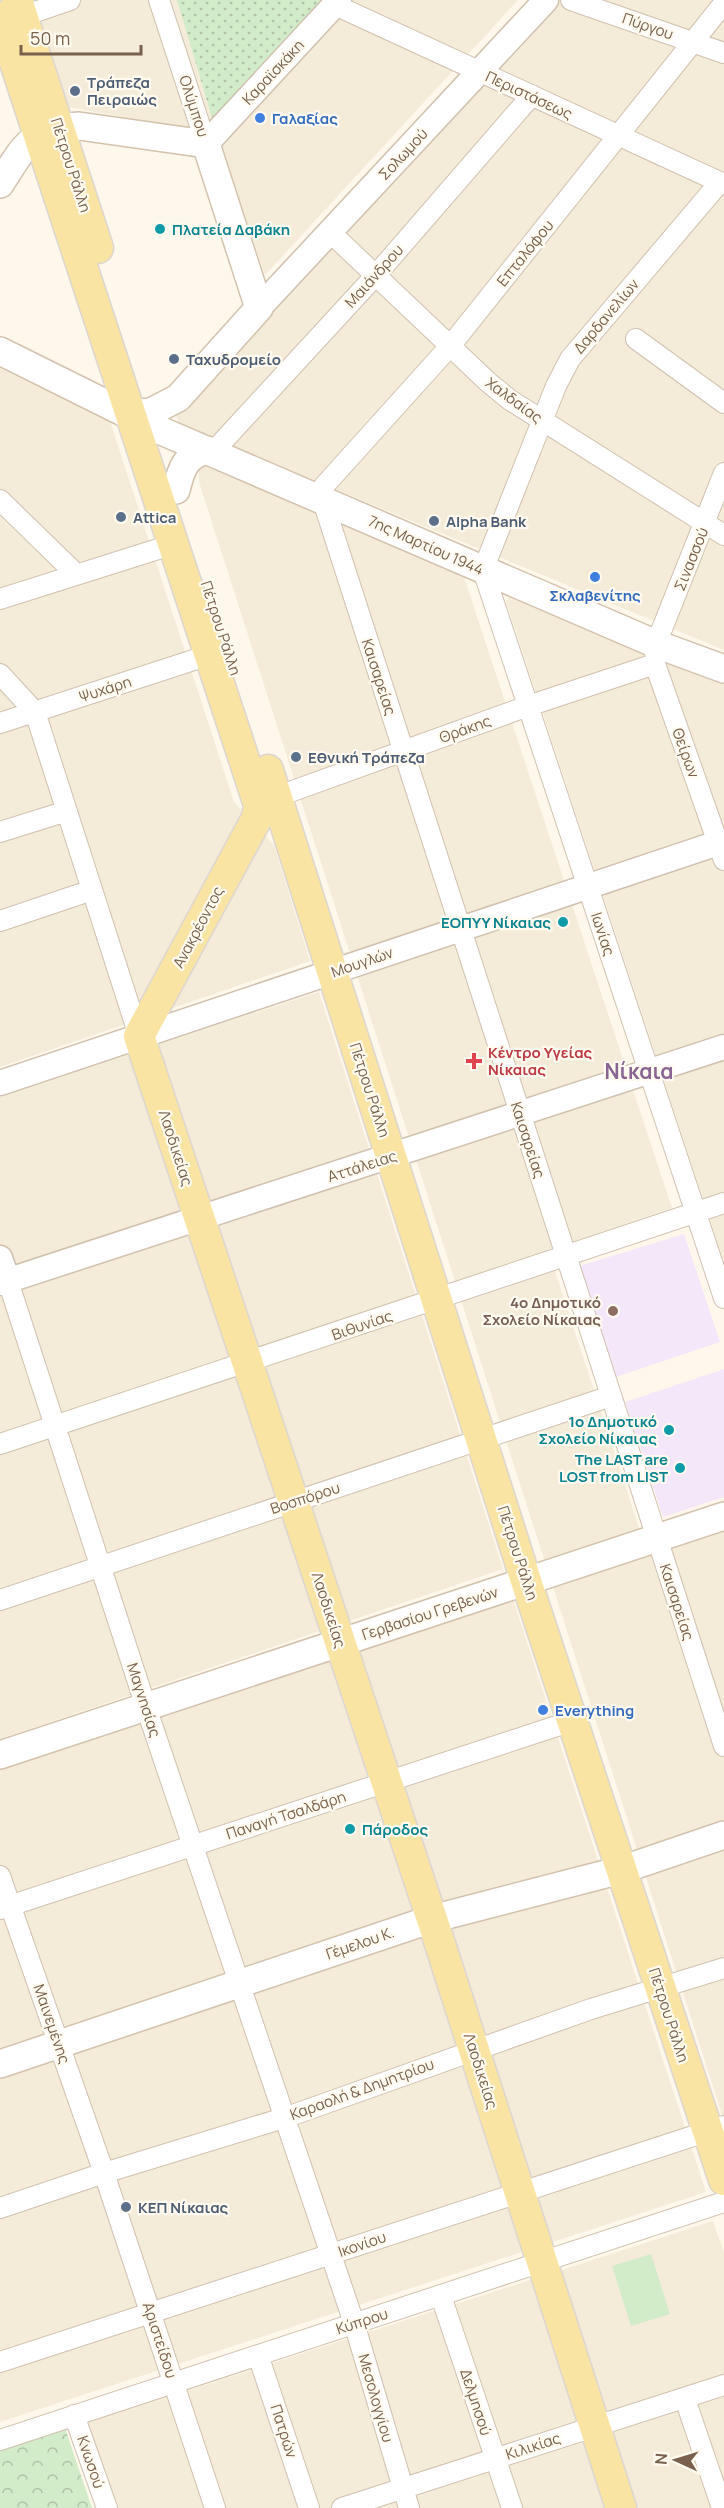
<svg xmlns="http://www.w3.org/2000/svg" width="724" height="2508" font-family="Manrope,sans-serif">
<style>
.residential{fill:#f5ebd9}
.education{fill:#f5e7fa}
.forest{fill:url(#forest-crowns)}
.park{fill:url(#park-dots)}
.pitch{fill:#d2ebc8}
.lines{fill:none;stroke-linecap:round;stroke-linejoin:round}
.minor-casing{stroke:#d0c1af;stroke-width:22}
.tertiary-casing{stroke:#d0c1af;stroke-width:27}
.secondary-casing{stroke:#d3c2ad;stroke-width:30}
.primary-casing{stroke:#dcd6d1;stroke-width:33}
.minor{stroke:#fff;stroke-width:20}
.tertiary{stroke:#fff;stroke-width:24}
.secondary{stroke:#fff;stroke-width:27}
.primary{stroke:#fae4a4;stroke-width:30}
.service-dot{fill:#5c6f8a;stroke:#fffbf1;stroke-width:2}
.shop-dot{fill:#3f7fe0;stroke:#fffbf1;stroke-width:2}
.culture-dot{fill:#0f9aa8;stroke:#fffbf1;stroke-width:2}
.health-dot{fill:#e0444e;stroke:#fffbf1;stroke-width:2}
.education-dot{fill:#8d6e63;stroke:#fffbf1;stroke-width:2}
.labels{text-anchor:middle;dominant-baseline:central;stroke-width:4.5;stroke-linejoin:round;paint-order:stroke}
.street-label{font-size:15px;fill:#79614d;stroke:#fffbf1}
.service-label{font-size:15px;font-weight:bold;fill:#4e5e75;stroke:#fffbf1;text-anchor:start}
.shop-label{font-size:15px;font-weight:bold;fill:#366cbe;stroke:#fffbf1;text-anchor:start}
.culture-label{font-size:15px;font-weight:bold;fill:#0d838f;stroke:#fffbf1;text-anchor:end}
.health-label{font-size:15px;font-weight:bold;fill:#be3a42;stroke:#fffbf1;text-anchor:start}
.education-label{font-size:15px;font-weight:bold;fill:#785e54;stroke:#fffbf1;text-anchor:end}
.district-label{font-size:21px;font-weight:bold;fill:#8a6594;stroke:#fffbf1}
</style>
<defs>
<pattern id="forest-crowns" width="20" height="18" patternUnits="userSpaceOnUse" patternTransform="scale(1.5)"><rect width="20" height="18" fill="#d2ebc8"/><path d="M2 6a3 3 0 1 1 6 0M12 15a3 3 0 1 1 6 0" fill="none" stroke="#afc2a5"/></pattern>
<pattern id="park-dots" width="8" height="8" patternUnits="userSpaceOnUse" patternTransform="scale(1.5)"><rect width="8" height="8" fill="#d2ebc8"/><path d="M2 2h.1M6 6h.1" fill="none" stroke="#afc2a5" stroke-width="1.8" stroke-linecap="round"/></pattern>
</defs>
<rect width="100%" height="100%" fill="#fdf8eb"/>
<path class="residential" d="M 34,0 L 518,0 L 265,275 L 217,135 L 69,107 Z
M 555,0 L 724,0 L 724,650 L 180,425 L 176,415 Z
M 0,368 L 110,421 L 234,802 L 274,845 L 310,961 L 0,1067 Z
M 204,466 L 463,574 L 672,1208 L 548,1250 L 646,1549 L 724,1523 L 724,2121 L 199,482 L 199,469 Z
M 511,594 L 724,680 L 724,1262 L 506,602 Z
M 319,992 L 503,1569 L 0,1739 L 0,1096 Z
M 511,1593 L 706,2192 L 0,2422 L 0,1762 Z
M 713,2221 L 724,2253 L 724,2508 L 116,2508 L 87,2423 Z"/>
<path class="education" d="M 684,1234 L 720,1342 L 616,1377 L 579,1266 Z
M 724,1369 L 724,1497 L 663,1517 L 625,1402 Z"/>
<path class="forest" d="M 65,2428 L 92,2508 L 0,2508 L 0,2451 Z"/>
<path class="park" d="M 177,0 L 320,0 L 323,7 L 213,121 Z"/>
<path class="pitch" d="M 651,2254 L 670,2314 L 631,2326 L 612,2266 Z"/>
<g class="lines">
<defs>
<path id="minor" d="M 159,0 L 206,144
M 333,0 L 335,5 L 724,184
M 571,0 L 724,53
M 724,3 L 451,345 L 324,486 L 322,498 L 724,1746
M 23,16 L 70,0
M 720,182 L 570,359 L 556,386 L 483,570 L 724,1298
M 330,232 L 488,382 L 510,400 L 724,535
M 636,339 L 724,403
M 213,452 L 376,275 L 532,95
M 724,473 L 656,644 L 655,664 L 724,860
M 0,500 L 76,574
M 0,599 L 174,544
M 0,674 L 35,712 L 139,1036
M 0,723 L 209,655
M 276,797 L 528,706 L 655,664
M 0,832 L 67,811
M 0,921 L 92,890
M 8,1281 L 146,1707 L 354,2323 L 409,2508
M 0,1444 L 724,1203
M 0,1600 L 611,1396
M 0,1876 L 104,2173 L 215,2508
M 0,1909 L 572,1721
M 0,2208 L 104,2173 L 287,2117 L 591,2009 L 724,1968
M 441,2296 L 512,2508
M 258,2355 L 309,2508
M 0,2362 C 242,2285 483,2205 724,2126
M 685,2399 L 722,2508
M 74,2415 L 107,2508
M 0,2440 L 724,2202
M 342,2508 L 724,2385"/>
<path id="tertiary" d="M 206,144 L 339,0
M 259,308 L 546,0
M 0,1083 L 724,841
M 0,1258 L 8,1281
M 0,1283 L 724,1047"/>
<path id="secondary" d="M 0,184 C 25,146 29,130 79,126 L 206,144 L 259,308 L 178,398 L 151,412 L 131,414
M 0,351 L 157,429 L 656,644 L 724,669
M 176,490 C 181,470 185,455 207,450
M 0,1755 L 724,1516
M 0,2064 L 432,1919 L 621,1870 L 724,1835"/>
<path id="primary" d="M 17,0 L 98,248
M 0,17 L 259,805 L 257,818 L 139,1036 L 432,1919 L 621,2508
M 268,770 L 528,1587 L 724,2180"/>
</defs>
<use href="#minor" class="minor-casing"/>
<use href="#tertiary" class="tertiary-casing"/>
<use href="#secondary" class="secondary-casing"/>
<use href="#primary" class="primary-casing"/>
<use href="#minor" class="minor"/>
<use href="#tertiary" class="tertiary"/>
<use href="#secondary" class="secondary"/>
<use href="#primary" class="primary"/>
</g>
<g class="service-dot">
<circle cx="75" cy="91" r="6"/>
<circle cx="174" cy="359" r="6"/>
<circle cx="121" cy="517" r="6"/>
<circle cx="434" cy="521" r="6"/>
<circle cx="296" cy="757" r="6"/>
<circle cx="126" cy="2207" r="6"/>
</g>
<g class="shop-dot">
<circle cx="260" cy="118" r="6"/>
<circle cx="595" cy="577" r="6"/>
<circle cx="543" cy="1710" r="6"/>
</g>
<g class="culture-dot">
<circle cx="160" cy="229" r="6"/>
<circle cx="563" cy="922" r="6"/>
<circle cx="669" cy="1430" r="6"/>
<circle cx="680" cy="1468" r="6"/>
<circle cx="350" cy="1829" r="6"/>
</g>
<path class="health-dot" d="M471 1052h6v6h6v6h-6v6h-6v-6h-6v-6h6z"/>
<circle class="education-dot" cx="613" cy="1311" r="6"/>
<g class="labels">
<g class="street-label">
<text transform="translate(648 26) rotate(19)">Πύργου</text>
<text transform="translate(273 72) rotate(-47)">Καραϊσκάκη</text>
<text transform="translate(529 95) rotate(25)">Περιστάσεως</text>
<text transform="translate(194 106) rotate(72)">Ολύμπου</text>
<text transform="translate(403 154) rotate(-47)">Σολωμού</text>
<text transform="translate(71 165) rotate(72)">Πέτρου Ράλλη</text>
<text transform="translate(525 253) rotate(-51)">Επταλόφου</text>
<text transform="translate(374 276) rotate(-48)">Μαιάνδρου</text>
<text transform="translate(606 316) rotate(-50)">Δαρδανελίων</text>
<text transform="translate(514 400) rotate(36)">Χαλδαίας</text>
<text transform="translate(426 545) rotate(24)">7ης Μαρτίου 1944</text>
<text transform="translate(691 559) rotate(-68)">Σινασσού</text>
<text transform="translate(221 628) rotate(72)">Πέτρου Ράλλη</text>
<text transform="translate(379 677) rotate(72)">Καισαρείας</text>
<text transform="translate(105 689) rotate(-18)">Ψυχάρη</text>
<text transform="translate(465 729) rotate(-20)">Θράκης</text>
<text transform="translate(686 753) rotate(70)">Θείρων</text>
<text transform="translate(198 927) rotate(-62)">Ανακρέοντος</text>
<text transform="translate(603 934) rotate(72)">Ιωνίας</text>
<text transform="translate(362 962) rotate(-19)">Μουγλών</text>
<text transform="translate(370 1090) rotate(72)">Πέτρου Ράλλη</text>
<text transform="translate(528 1140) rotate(72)">Καισαρείας</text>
<text transform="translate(176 1148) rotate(72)">Λαοδικείας</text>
<text transform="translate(362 1166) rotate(-18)">Αττάλειας</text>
<text transform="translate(362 1325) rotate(-19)">Βιθυνίας</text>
<text transform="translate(305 1498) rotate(-18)">Βοσπόρου</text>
<text transform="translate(518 1553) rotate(72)">Πέτρου Ράλλη</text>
<text transform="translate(677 1602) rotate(72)">Καισαρείας</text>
<text transform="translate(329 1610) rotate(72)">Λαοδικείας</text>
<text transform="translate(430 1613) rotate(-18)">Γερβασίου Γρεβενών</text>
<text transform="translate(144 1700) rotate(72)">Μαγνησίας</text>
<text transform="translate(286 1815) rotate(-18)">Παναγή Τσαλδάρη</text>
<text transform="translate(360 1943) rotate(-19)">Γέμελου Κ.</text>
<text transform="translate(669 2015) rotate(72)">Πέτρου Ράλλη</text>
<text transform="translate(52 2024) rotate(71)">Μαινεμένης</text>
<text transform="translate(481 2071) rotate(72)">Λαοδικείας</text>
<text transform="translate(362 2089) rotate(-20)">Καραολή &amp; Δημητρίου</text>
<text transform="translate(362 2244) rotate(-19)">Ικονίου</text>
<text transform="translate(362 2321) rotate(-18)">Κύπρου</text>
<text transform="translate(160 2340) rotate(72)">Αριστείδου</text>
<text transform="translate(376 2398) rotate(74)">Μεσολογγίου</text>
<text transform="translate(476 2402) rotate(72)">Δελμησού</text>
<text transform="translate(284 2431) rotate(72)">Πατρών</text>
<text transform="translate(533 2446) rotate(-18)">Κιλικίας</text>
<text transform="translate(91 2462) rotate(71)">Κνωσού</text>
</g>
<g class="service-label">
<text x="87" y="82">Τράπεζα<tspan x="87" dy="17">Πειραιώς</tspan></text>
<text x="186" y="359">Ταχυδρομείο</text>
<text x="133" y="517">Attica</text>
<text x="446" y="521">Alpha Bank</text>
<text x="308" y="757">Εθνική Τράπεζα</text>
<text x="138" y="2207">ΚΕΠ Νίκαιας</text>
</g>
<g class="shop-label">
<text x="272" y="118">Γαλαξίας</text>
<text x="595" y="595" text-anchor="middle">Σκλαβενίτης</text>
<text x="555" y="1710">Everything</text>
</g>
<g class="culture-label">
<text x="172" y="229" text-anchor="start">Πλατεία Δαβάκη</text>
<text x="551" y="922">ΕΟΠΥΥ Νίκαιας</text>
<text x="657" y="1421">1ο Δημοτικό<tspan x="657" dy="17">Σχολείο Νίκαιας</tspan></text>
<text x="668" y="1459">The LAST are<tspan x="668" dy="17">LOST from LIST</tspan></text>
<text x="362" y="1829" text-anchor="start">Πάροδος</text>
</g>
<g class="health-label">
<text x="488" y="1052">Κέντρο Υγείας<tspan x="488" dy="17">Νίκαιας</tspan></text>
</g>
<g class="education-label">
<text x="601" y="1302">4ο Δημοτικό<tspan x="601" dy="17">Σχολείο Νίκαιας</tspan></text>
</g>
<g class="district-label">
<text x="639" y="1071">Νίκαια</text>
</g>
</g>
<g transform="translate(676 2460) rotate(274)" stroke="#fffbf1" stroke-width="4.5" paint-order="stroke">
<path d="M0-4.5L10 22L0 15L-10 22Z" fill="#79614d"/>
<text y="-9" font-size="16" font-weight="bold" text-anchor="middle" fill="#79614d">N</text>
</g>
<path d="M21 45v9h120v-9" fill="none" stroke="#79614d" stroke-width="3"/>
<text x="30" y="45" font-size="18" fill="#79614d" stroke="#fffbf1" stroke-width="4.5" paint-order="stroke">50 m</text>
</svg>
